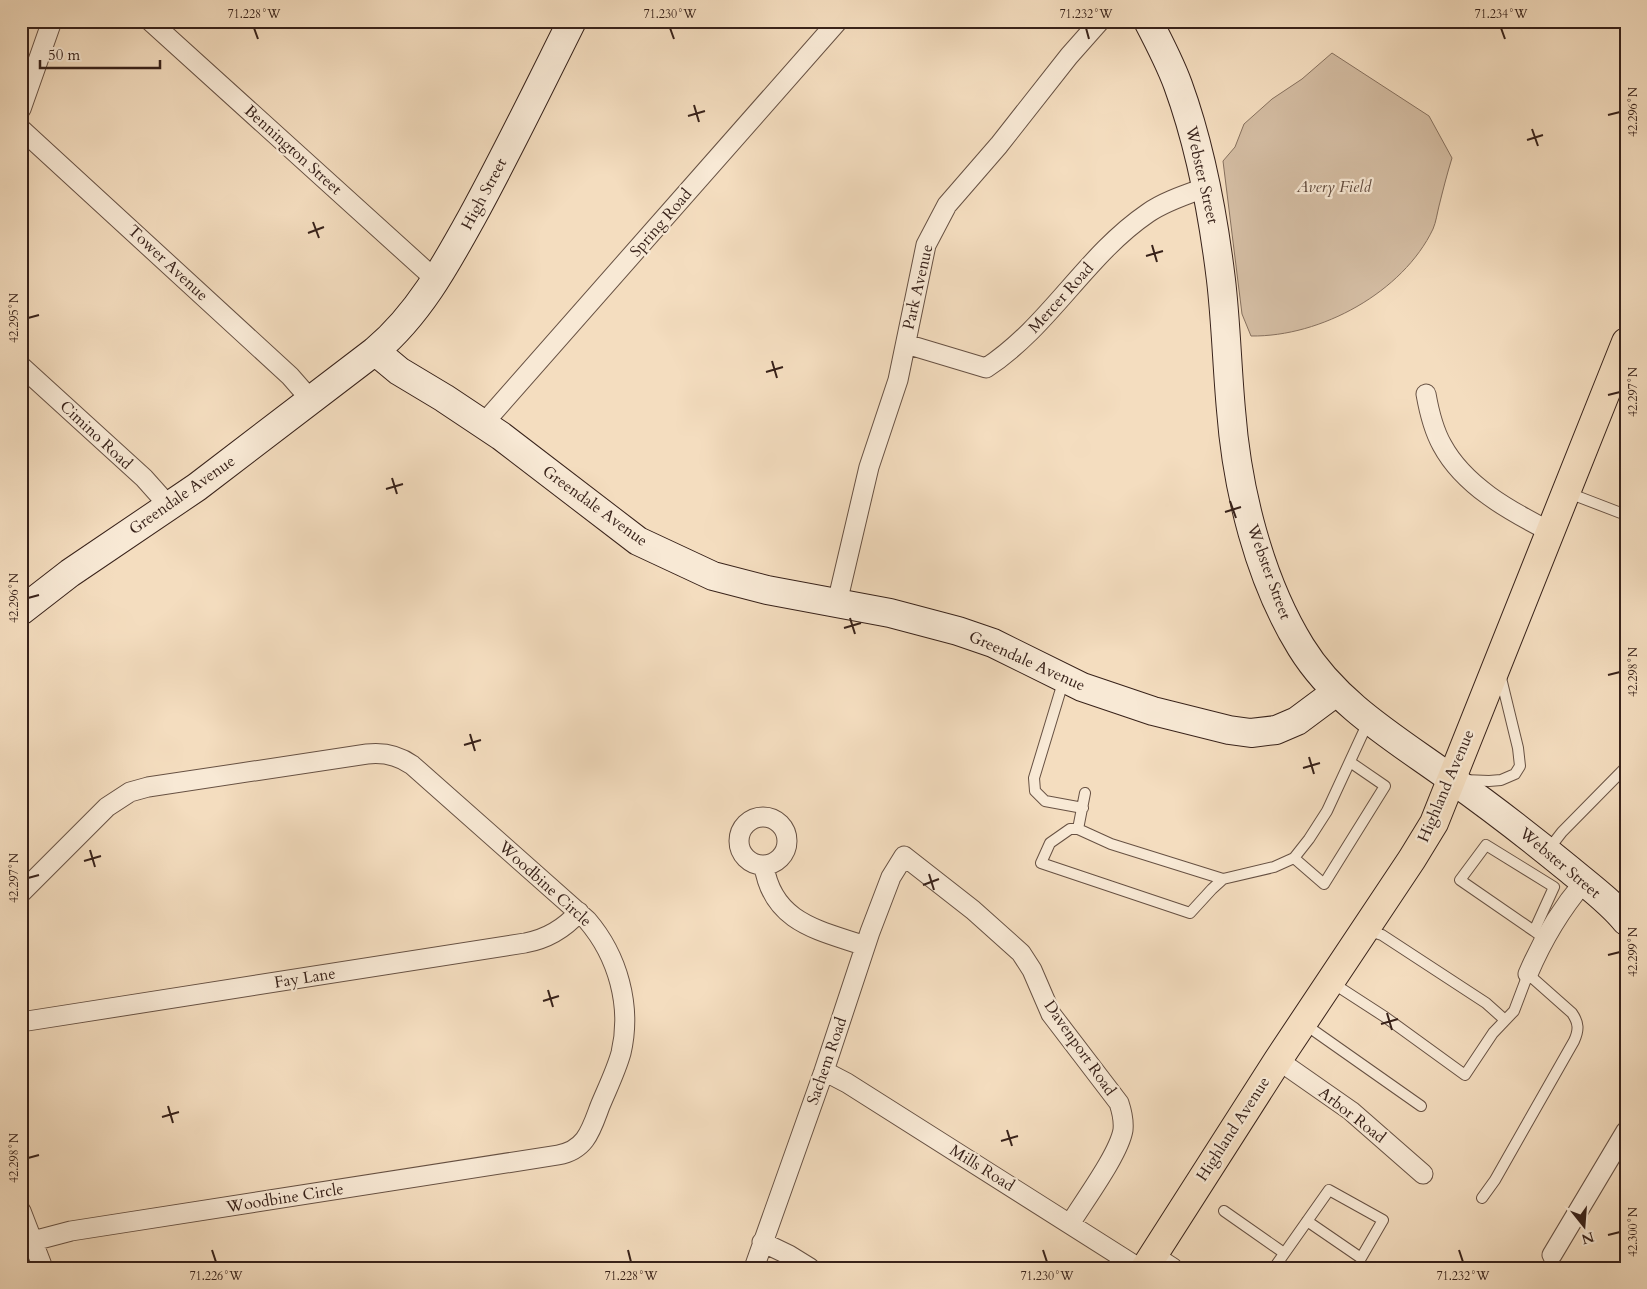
<svg xmlns="http://www.w3.org/2000/svg" width="1647" height="1289" font-family="Cardo,serif">
<style>
.green{fill:#d4bda3;stroke:#86705e}
.lines{fill:none;stroke-linecap:round;stroke-linejoin:round}
.lane-casing{stroke:#675143;stroke-width:12}
.street-casing{stroke:#675143;stroke-width:21}
.secondary-casing{stroke:#38221a;stroke-width:30}
.primary-casing{stroke:#38221a;stroke-width:30}
.lane{stroke:#f8e9d5;stroke-width:10}
.street{stroke:#f8e9d5;stroke-width:19}
.secondary{stroke:#f8e9d5;stroke-width:28}
.primary{stroke:#f4ddbf;stroke-width:28}
.ticks{fill:none;stroke:#38221a;stroke-width:2}
.labels{text-anchor:middle;dominant-baseline:central;stroke-width:4.5;stroke-linejoin:round;paint-order:stroke}
.street-label{font-size:16px;fill:#38221a;stroke:#f8e9d5}
.park-label{font-size:16px;font-style:italic;fill:#5f493c;stroke:#f8e9d5}
.neatline{fill:none;stroke:#38221a;stroke-width:2}
.ticks-label{font-size:12px;text-anchor:middle;fill:#38221a}
</style>
<rect width="100%" height="100%" fill="#f4ddbf"/>
<filter id="stains"><feTurbulence type="fractalNoise" baseFrequency=".004" numOctaves="4"/><feColorMatrix values="0 0 0 0 .2 0 0 0 0 .09 0 0 0 0 .02 0 0 0 .5 -.17"/></filter>
<radialGradient id="worn" r=".72"><stop offset=".6" stop-color="#630" stop-opacity="0"/><stop offset="1" stop-color="#630" stop-opacity=".3"/></radialGradient>
<path class="green" d="M 1332,53 L 1429,116 L 1452,158 C 1447,174 1443,190 1439,206 C 1437,214 1436,222 1433,229 C 1403,292 1321,337 1251,336 L 1242,314 L 1223,161 L 1235,147 L 1244,124 L 1272,99 L 1302,79 Z"/>
<g class="lines">
<defs>
<path id="lane" d="M 1566,492 L 1626,515
M 1064,679 L 1034,778 L 1035,791 L 1045,801 L 1083,808
M 1464,780 L 1489,781 L 1501,780 L 1515,774 L 1520,766 L 1518,748 L 1500,674
M 1078,829 L 1085,793
M 1548,850 L 1562,832 L 1626,767
M 1294,858 L 1324,884 L 1385,786 L 1350,762
M 1223,879 L 1111,844 L 1078,829 L 1070,829 L 1050,843 L 1041,863 L 1190,913 L 1212,889 L 1223,879 L 1274,867 L 1294,858 L 1309,839 L 1327,811 L 1369,720
M 1366,930 L 1382,935 L 1486,1003 L 1505,1020
M 1534,931 L 1554,887 L 1486,845 L 1460,880 L 1534,931 L 1545,939
M 1331,982 L 1385,1017 L 1465,1075 L 1493,1033 L 1514,1011 L 1528,974 L 1572,1013 C 1579,1023 1579,1030 1574,1041 L 1495,1180 L 1482,1198
M 1303,1023 L 1421,1106
M 1224,1211 L 1284,1253
M 1274,1268 L 1329,1190 L 1383,1220 L 1361,1258 L 1307,1221"/>
<path id="street" d="M 150,21 L 425,270 L 437,278
M 21,109 L 52,21
M 21,129 L 290,376 L 311,400
M 906,344 L 986,368 C 1050,326 1085,256 1148,213 C 1165,201 1188,194 1207,187
M 21,366 L 144,478 L 169,506
M 1426,394 C 1429,411 1433,429 1442,445 C 1464,486 1510,511 1549,531
M 483,424 L 838,21
M 837,603 L 869,467 L 898,380 L 926,245 L 947,205 L 999,145 L 1069,56 L 1100,21
M739 841a24 24 0 1 1 48 0a24 24 0 1 1-48 0Z
M 764,866 C 773,923 819,930 865,946
M 21,893 L 107,807 L 130,792 L 148,787 L 367,754 C 384,752 398,755 412,765 L 587,920 C 618,956 632,1006 621,1053 C 616,1071 607,1089 600,1106 C 591,1130 586,1150 558,1155 L 71,1231 L 33,1241
M 1528,974 C 1542,941 1561,909 1584,882
M 21,1022 L 525,943 C 547,939 564,929 579,912
M 1278,1060 L 1351,1111 L 1423,1174
M 824,1071 L 847,1083 L 1139,1268
M 21,1211 L 43,1268
M 762,1242 L 789,1255 L 810,1268
M 1153,1255 L 1173,1268
M 1552,1255 L 1626,1131
M 754,1268 L 824,1071 L 870,932 L 891,877 L 904,856 L 973,910 L 1021,953 L 1032,970 L 1051,1014 L 1119,1103 C 1122,1112 1124,1120 1123,1130 C 1119,1154 1084,1201 1070,1224"/>
<path id="secondary" d="M 1148,21 C 1159,42 1170,63 1178,85 C 1201,148 1213,214 1221,280 C 1226,323 1227,366 1231,410 C 1237,489 1259,579 1301,647 C 1336,704 1396,739 1450,778 C 1491,807 1531,838 1570,870 C 1589,886 1611,902 1626,921
M 375,351 L 399,371 L 444,398 L 501,436 L 638,541 L 713,576 L 767,590 L 890,613 L 958,631 L 993,643 L 1082,687 L 1153,711 L 1229,730 L 1251,733 L 1276,730 L 1297,721 L 1336,692
M 21,611 L 70,573 L 197,487 L 375,351 C 418,315 445,266 472,217 C 507,153 539,87 572,21"/>
<path id="primary" d="M 1145,1268 L 1278,1060 L 1412,859 L 1434,823 L 1626,342"/>
</defs>
<use href="#lane" class="lane-casing"/>
<use href="#street" class="street-casing"/>
<use href="#secondary" class="secondary-casing"/>
<use href="#primary" class="primary-casing"/>
<use href="#lane" class="lane"/>
<use href="#street" class="street"/>
<use href="#secondary" class="secondary"/>
<use href="#primary" class="primary"/>
</g>
<path class="ticks" d="M 254,28 L 258,39M 670,28 L 674,39M 1086,28 L 1089,39M 1501,28 L 1505,39M 694,105 L 699,122M 1608,115 L 1620,112M 688,116 L 705,111M 1532,129 L 1538,146M 1527,140 L 1543,135M 313,222 L 319,238M 308,233 L 324,227M 1152,245 L 1157,262M 1146,256 L 1163,251M 28,318 L 39,315M 772,361 L 777,378M 766,372 L 783,367M 1608,395 L 1620,392M 392,478 L 397,494M 386,489 L 403,484M 1230,501 L 1236,518M 1225,512 L 1241,507M 28,598 L 39,595M 850,618 L 855,634M 844,628 L 861,623M 1608,675 L 1620,672M 470,734 L 475,751M 464,745 L 481,740M 1309,757 L 1314,774M 1303,768 L 1320,763M 90,850 L 95,867M 84,861 L 101,856M 929,874 L 934,890M 28,878 L 39,875M 923,885 L 939,879M 1608,955 L 1620,952M 548,990 L 553,1007M 543,1001 L 559,996M 1387,1013 L 1392,1030M 1381,1024 L 1398,1019M 168,1106 L 173,1123M 162,1117 L 179,1112M 1007,1130 L 1012,1146M 1001,1141 L 1018,1136M 28,1158 L 39,1155M 1608,1235 L 1620,1232M 212,1250 L 216,1262M 628,1250 L 631,1262M 1043,1250 L 1047,1262M 1459,1250 L 1463,1262"/>
<g class="labels">
<g class="street-label">
<text transform="translate(293 150) rotate(42)">Bennington Street</text>
<text transform="translate(1202 175) rotate(77)">Webster Street</text>
<text transform="translate(484 194) rotate(-62)">High Street</text>
<text transform="translate(661 223) rotate(-49)">Spring Road</text>
<text transform="translate(168 263) rotate(43)">Tower Avenue</text>
<text transform="translate(918 287) rotate(-77)">Park Avenue</text>
<text transform="translate(1061 298) rotate(-48)">Mercer Road</text>
<text transform="translate(96 435) rotate(43)">Cimino Road</text>
<text transform="translate(182 495) rotate(-35)">Greendale Avenue</text>
<text transform="translate(595 506) rotate(36)">Greendale Avenue</text>
<text transform="translate(1269 572) rotate(70)">Webster Street</text>
<text transform="translate(1027 661) rotate(24)">Greendale Avenue</text>
<text transform="translate(1446 786) rotate(-67)">Highland Avenue</text>
<text transform="translate(1560 863) rotate(40)">Webster Street</text>
<text transform="translate(545 884) rotate(42)">Woodbine Circle</text>
<text transform="translate(305 978) rotate(-9)">Fay Lane</text>
<text transform="translate(1080 1048) rotate(55)">Davenport Road</text>
<text transform="translate(827 1061) rotate(-71)">Sachem Road</text>
<text transform="translate(1352 1115) rotate(38)">Arbor Road</text>
<text transform="translate(1233 1129) rotate(-57)">Highland Avenue</text>
<text transform="translate(982 1168) rotate(32)">Mills Road</text>
<text transform="translate(285 1198) rotate(-9)">Woodbine Circle</text>
</g>
<g class="park-label">
<text x="1334" y="187">Avery Field</text>
</g>
</g>
<rect width="1647" height="1289" fill="none" stroke="#f4ddbf" stroke-width="55"/>
<g transform="translate(1584 1226) rotate(163)" stroke="#f8e9d5" stroke-width="4" paint-order="stroke">
<path d="M0-4L9 19L0 12L-9 19Z" fill="#38221a"/>
<text y="-8" font-size="14" font-weight="bold" text-anchor="middle" fill="#38221a">N</text>
</g>
<path d="M40 60v8h120v-8" fill="none" stroke="#38221a" stroke-width="2.5"/>
<text x="48" y="60" font-size="15" fill="#38221a" stroke="#f8e9d5" stroke-width="4" paint-order="stroke">50 m</text>
<rect x="28" y="28" width="1592" height="1234" class="neatline"/>
<g class="ticks-label">
<text x="254" y="18">71.228°W</text>
<text x="670" y="18">71.230°W</text>
<text x="1086" y="18">71.232°W</text>
<text x="1501" y="18">71.234°W</text>
<text transform="translate(1633 112) rotate(-90)" y="4">42.296°N</text>
<text transform="translate(14 318) rotate(-90)" y="4">42.295°N</text>
<text transform="translate(1633 392) rotate(-90)" y="4">42.297°N</text>
<text transform="translate(14 598) rotate(-90)" y="4">42.296°N</text>
<text transform="translate(1633 672) rotate(-90)" y="4">42.298°N</text>
<text transform="translate(14 878) rotate(-90)" y="4">42.297°N</text>
<text transform="translate(1633 952) rotate(-90)" y="4">42.299°N</text>
<text transform="translate(14 1158) rotate(-90)" y="4">42.298°N</text>
<text transform="translate(1633 1232) rotate(-90)" y="4">42.300°N</text>
<text x="216" y="1280">71.226°W</text>
<text x="631" y="1280">71.228°W</text>
<text x="1047" y="1280">71.230°W</text>
<text x="1463" y="1280">71.232°W</text>
</g>
<rect width="100%" height="100%" filter="url(#stains)"/>
<rect width="100%" height="100%" fill="url(#worn)"/>
</svg>
